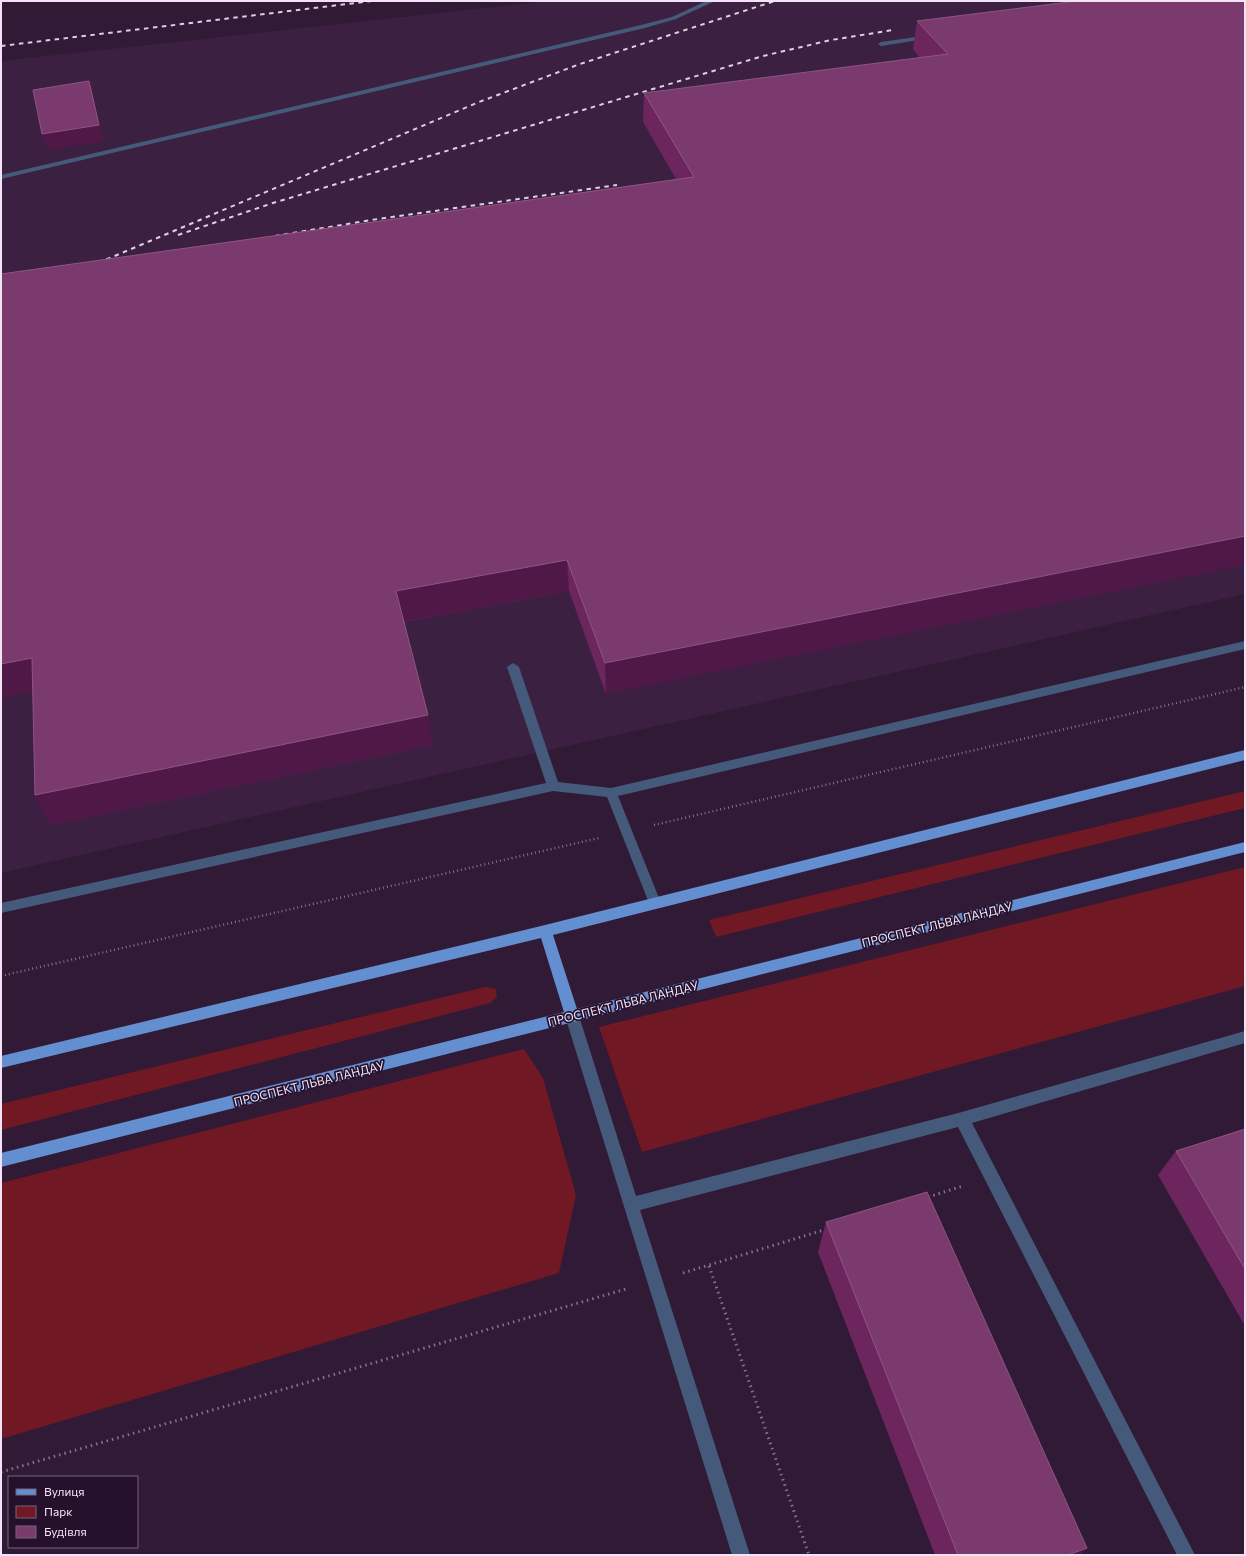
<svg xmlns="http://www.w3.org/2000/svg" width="1246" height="1556" font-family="Commissioner,sans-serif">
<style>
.built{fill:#3b2042}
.green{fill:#701824}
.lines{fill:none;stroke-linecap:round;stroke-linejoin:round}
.path-far1{stroke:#85728a;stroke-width:2.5;stroke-dasharray:1 3;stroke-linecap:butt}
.path{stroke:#85728a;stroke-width:3;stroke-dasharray:1.5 4;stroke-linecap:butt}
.minor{fill:#455a7a;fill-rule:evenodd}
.major{fill:#638ecf;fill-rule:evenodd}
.rail-far1{stroke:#decfe2;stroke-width:2;stroke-dasharray:4.5 4.5;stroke-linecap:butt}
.rail{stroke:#decfe2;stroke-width:2.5;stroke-dasharray:5.5 5.5;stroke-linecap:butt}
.wall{fill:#6d255d}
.shaded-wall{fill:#4f1847}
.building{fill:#7b3a6e;stroke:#8e5483}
.labels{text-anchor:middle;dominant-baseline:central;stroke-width:3.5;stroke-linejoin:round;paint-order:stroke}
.street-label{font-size:12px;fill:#f2e4f6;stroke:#26112c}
</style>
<rect width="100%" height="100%" fill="#301a36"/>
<path class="built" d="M 548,1 L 1245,1 L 1245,594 L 1,873 L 1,61 Z"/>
<path class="green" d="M 1245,791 L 1245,808 L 716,937 L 709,920 Z
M 1245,867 L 1245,986 L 642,1152 L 599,1027 Z
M 485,987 L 496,989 L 497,997 L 490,1003 L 1,1130 L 1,1104 Z
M 524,1049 L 543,1078 L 576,1195 L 559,1273 L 1,1439 L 1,1183 Z"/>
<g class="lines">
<path class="path-far1" d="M 654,825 L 1245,687
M 1,976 L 599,838"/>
<path class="path" d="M 928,1197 L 963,1186
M 709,1266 L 809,1555
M 683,1273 L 827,1229
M 1,1472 L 626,1289"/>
<path class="minor" d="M 706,1 L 715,1 L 676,19 L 645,28 L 1,179 L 1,175 L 641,25 L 672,17 Z
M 930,35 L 933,37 L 932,38 L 881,46 L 878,44 L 881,42 Z
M 1245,641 L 1245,649 L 618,796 L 661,903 L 660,907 L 655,908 L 650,907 L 649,903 L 607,797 L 553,791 L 1,913 L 1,903 L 546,783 L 507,667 L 513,663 L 519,667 L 558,782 L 611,788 Z
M 572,1010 L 577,1012 L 579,1016 L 636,1196 L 962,1112 L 1245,1031 L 1245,1043 L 972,1123 L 1195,1555 L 1177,1555 L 958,1127 L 640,1210 L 750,1555 L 732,1555 L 565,1016 L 567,1012 Z"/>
<path class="major" d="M 1245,750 L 1245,760 L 553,935 L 577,1009 L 1245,842 L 1245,852 L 1,1167 L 1,1153 L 564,1012 L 541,938 L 1,1068 L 1,1056 L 545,925 Z"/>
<path class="rail-far1" d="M 1,46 L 372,1
M 178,235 L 273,203 L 763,56 L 831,40 L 893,30
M 275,236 L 371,220 L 617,185
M 98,263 L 479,102 L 580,64 L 775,1"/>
<path class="rail" d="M 95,264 L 101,262"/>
</g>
<path class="wall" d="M 1077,1 L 606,694 L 569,591 L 404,622 L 433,745 L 50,825 L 33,691 L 1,697 L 1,274 L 676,179 L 643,122 L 644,93 L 920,58 L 913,49 L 917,21 Z
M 1245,1129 L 1245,1326 L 1158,1175 L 1176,1151 Z
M 826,1222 L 1087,1548 L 1079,1555 L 935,1555 L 818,1252 Z"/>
<path class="shaded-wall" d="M 89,81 L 104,141 L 47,150 L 42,134 Z
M 1245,536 L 1245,565 L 606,694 L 605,663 Z
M 567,560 L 569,591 L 402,622 L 396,591 Z
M 32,658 L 46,689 L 1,697 L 1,664 Z
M 428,715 L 433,745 L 50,825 L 35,795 Z
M 1087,1548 L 1079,1555 L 1068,1555 Z"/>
<path class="building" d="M 1077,1 L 1245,1 L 1245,536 L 605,663 L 567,560 L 396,591 L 428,715 L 35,795 L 32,658 L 1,664 L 1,274 L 694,177 L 644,93 L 948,54 L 917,21 Z
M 89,81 L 99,125 L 42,134 L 33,90 Z
M 1245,1129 L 1245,1269 L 1176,1151 Z
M 927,1192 L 1087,1548 L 1068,1555 L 958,1555 L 826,1222 Z"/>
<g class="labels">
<g class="street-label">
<text transform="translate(937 924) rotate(-14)">ПРОСПЕКТ ЛЬВА ЛАНДАУ</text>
<text transform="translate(623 1003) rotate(-14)">ПРОСПЕКТ ЛЬВА ЛАНДАУ</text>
<text transform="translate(309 1083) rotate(-14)">ПРОСПЕКТ ЛЬВА ЛАНДАУ</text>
</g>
</g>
<rect width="1246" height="1556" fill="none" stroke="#f2e4f6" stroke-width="4"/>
<rect x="8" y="1476" width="130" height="72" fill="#26112c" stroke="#78657d"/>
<rect x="16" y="1489" width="20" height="6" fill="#638ecf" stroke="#78657d"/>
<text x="44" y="1496" font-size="12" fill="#f2e4f6">Вулиця</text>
<rect x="16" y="1506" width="20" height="12" fill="#701824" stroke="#78657d"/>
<text x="44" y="1516" font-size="12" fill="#f2e4f6">Парк</text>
<rect x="16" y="1526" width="20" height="12" fill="#7b3a6e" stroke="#78657d"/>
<text x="44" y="1536" font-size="12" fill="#f2e4f6">Будівля</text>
</svg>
